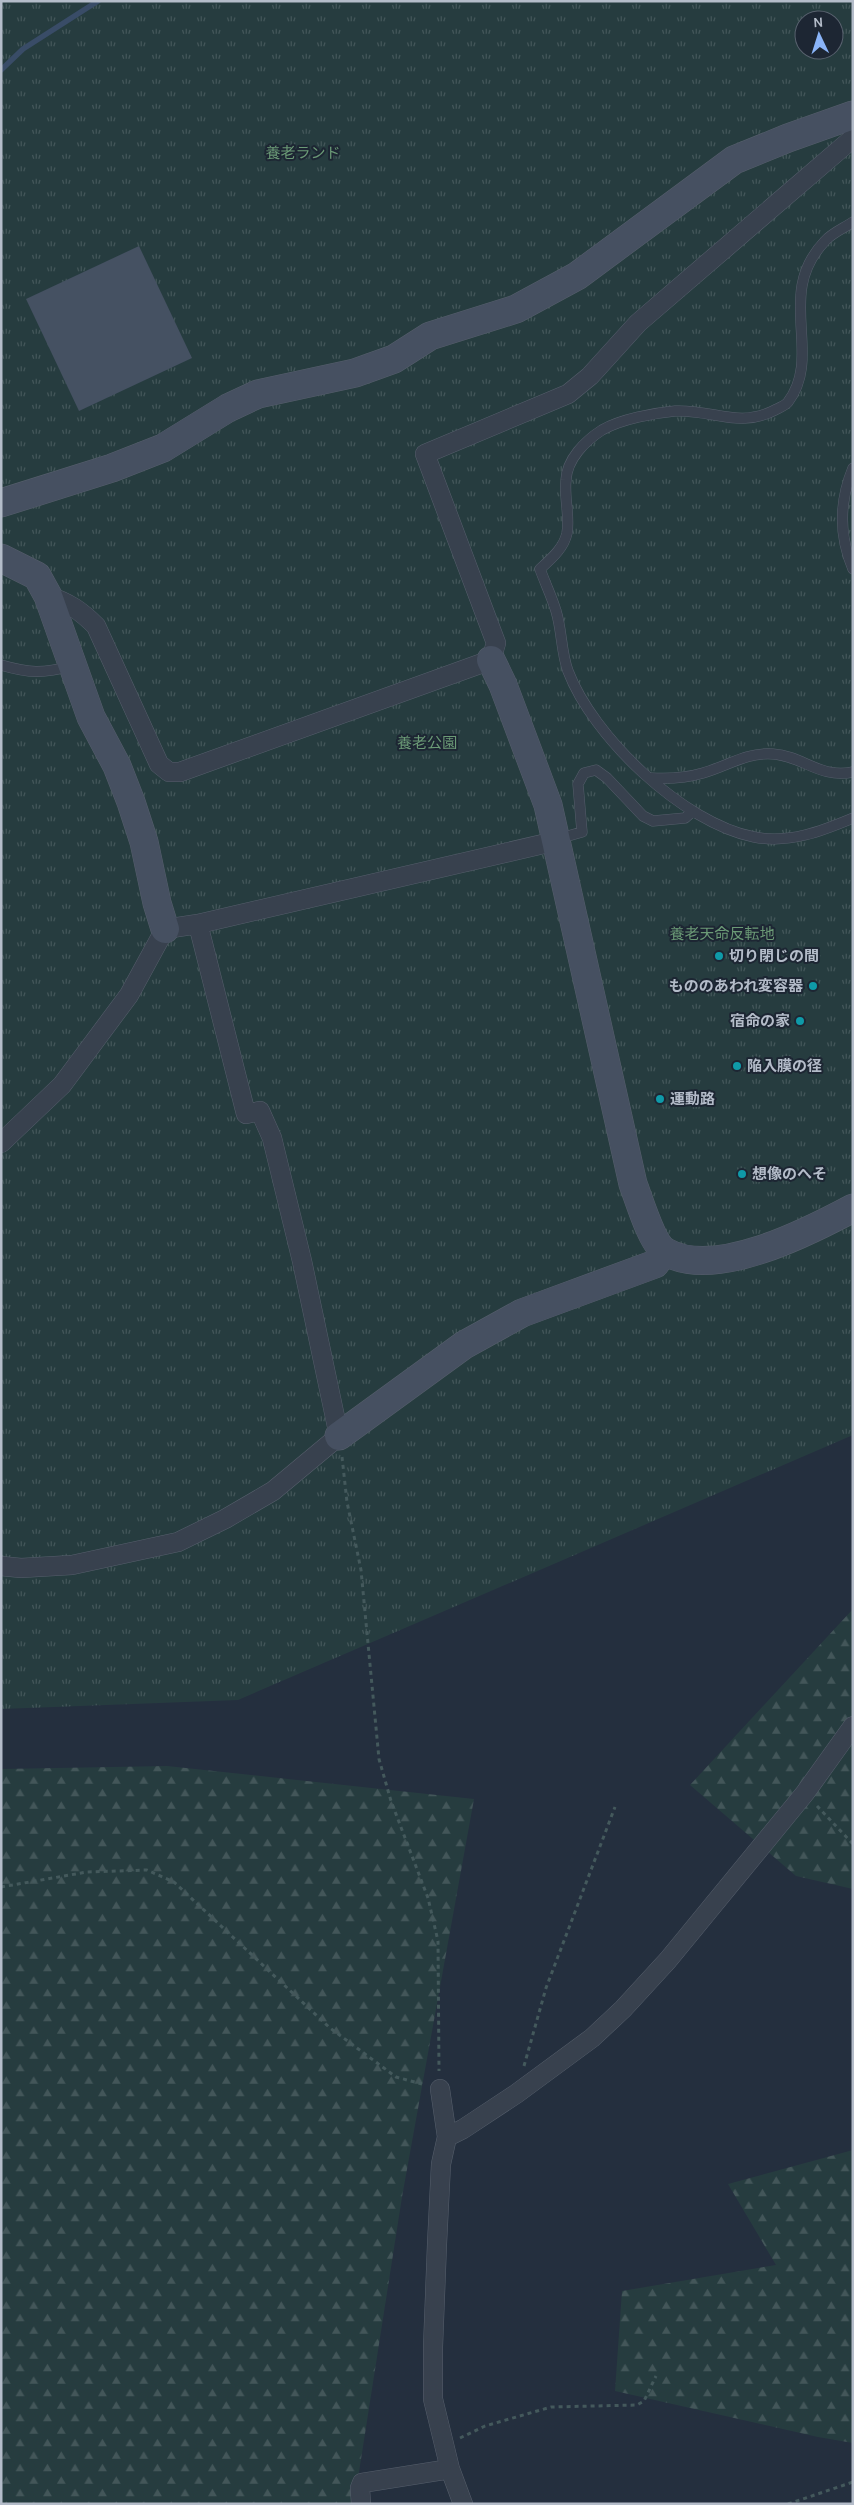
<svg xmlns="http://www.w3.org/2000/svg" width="854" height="2505" font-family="Karla,'Noto Sans JP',sans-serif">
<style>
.forest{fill:url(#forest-firs)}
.park{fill:url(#park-tufts);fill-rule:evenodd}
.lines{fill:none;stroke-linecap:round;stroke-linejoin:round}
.stream{stroke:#394c67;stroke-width:5.5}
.building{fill:#455162}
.lane-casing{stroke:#565f6c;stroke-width:11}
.street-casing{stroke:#565f6c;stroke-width:20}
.secondary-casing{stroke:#565f6c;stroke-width:29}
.path{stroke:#44595c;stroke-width:3;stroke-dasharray:4 4;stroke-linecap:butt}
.lane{stroke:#38414e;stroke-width:10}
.street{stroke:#38414e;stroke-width:19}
.secondary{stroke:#465061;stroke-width:28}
.culture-dot{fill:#0f9aa8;stroke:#1d2633;stroke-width:2}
.labels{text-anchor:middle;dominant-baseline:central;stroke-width:4;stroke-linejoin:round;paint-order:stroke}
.park-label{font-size:15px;fill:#6b9a76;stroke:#1d2633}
.poi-label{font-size:15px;font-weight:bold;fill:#b4bcc9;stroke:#1d2633;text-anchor:start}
</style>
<defs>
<pattern id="forest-firs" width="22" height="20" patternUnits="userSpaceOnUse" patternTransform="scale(1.25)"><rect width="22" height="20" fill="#263c3f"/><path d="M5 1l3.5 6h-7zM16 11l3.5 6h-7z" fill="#435659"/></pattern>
<pattern id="park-tufts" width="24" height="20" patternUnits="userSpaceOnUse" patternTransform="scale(1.25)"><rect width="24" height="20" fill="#263c3f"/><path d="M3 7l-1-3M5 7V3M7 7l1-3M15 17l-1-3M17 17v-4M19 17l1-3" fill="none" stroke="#435659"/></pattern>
</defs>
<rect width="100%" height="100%" fill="#242f3e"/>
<path class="forest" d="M 853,1609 L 853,1889 L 796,1876 L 690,1785 Z
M 167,1766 L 474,1799 L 402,2197 L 354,2504 L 1,2504 L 1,1769 Z
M 853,2150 L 853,2443 L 818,2437 L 615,2391 L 622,2291 L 776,2265 L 728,2184 Z"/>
<path class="park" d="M 1,1 L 853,1 L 853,1435 L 238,1700 L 1,1709 ZM 804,20 L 834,20 L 834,50 L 804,50 Z"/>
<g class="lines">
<path class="stream" d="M 1,70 L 23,49 L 98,1"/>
</g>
<path class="building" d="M 139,246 L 192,358 L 79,411 L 26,299 Z"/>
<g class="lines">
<defs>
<path id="lane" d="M 853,222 C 844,228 832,233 825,241 C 774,294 824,354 788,402 C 786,405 779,408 775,410 C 738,429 713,409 675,411 C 654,413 621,419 602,430 C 585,441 567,459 566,480 C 564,498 570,516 567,533 C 564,548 551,559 540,569 C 545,583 552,597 556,611 C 562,630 561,652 568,671 C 593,737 683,823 754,837 C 789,844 822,831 853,818
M 853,468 C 839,502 839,536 853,569
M 1,665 C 29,673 42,674 71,666
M 651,778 C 668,779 686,778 703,773 C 728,766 746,752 773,754 C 803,756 820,779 853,772
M 568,836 L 582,832 L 578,784 L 584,773 L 596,770 L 607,778 L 643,816 L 653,821 L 685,818 L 693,811"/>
<path id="street" d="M 48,596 C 68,602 81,611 96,626 L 159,764 L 169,772 L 180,772 L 491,660 L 496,643 L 425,454 L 568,394 L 590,376 L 638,323 L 853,138
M 1,1143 L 62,1085 L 129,995 L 165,929 L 198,924 L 556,841
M 1,1566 L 21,1568 L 72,1565 L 178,1542 L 225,1519 L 273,1491 L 339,1436 L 302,1261 L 272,1138 L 260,1111 L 246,1114 L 198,924
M 440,2089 L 447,2137 L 441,2164 L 437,2244 L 433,2347 L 433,2399 L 450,2469 L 463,2504
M 447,2137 L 463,2129 L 516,2094 L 592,2038 L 623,2009 L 668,1960 L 805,1793 L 853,1726
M 361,2504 L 360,2488 L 362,2483 L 450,2469"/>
<path id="secondary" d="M 1,503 L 112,468 L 163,448 L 228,408 L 258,394 L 355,373 L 394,359 L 430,336 L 516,309 L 577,276 L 734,160 L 788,138 L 853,115
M 1,558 L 37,576 L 48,596 L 91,717 L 117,766 L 131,802 L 144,842 L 157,903 L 165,929
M 491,660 L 503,685 L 548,805 L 633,1184 C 639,1199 652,1245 666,1252 C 715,1280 808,1232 853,1208
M 339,1436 L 464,1345 L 522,1313 L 655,1264 L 664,1252"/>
</defs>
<use href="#lane" class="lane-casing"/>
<use href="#street" class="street-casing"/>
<use href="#secondary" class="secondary-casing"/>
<path class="path" d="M 342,1457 L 347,1502 L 361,1570 L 379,1759 L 391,1801 L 428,1898 L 438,1941 L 439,2071
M 817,1806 L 853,1844
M 1,1887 L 87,1872 L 147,1870 L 174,1882 L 330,2028 L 396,2077 L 422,2084
M 524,2066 L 546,1988 L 615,1807
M 460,2438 L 485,2426 L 551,2407 L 637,2405 L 644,2401 L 656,2376
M 788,2504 L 853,2482"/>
<use href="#lane" class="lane"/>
<use href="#street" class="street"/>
<use href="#secondary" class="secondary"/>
</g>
<g class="culture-dot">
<circle cx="719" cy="956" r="5"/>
<circle cx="813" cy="986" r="5"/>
<circle cx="800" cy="1021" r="5"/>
<circle cx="737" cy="1066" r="5"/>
<circle cx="660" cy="1099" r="5"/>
<circle cx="742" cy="1174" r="5"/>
</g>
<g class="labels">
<g class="park-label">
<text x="303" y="153">養老ランド</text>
<text x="427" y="743">養老公園</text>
<text x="722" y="934">養老天命反転地</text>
</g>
<g class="poi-label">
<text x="729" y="956">切り閉じの間</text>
<text x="803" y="986" text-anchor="end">もののあわれ変容器</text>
<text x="790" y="1021" text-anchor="end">宿命の家</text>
<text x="747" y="1066">陥入膜の径</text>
<text x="670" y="1099">運動路</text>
<text x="752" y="1174">想像のへそ</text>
</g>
</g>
<rect width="854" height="2505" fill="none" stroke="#b4bcc9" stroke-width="5"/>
<g transform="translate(819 35) rotate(356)"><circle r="24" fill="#1d2633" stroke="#59626f"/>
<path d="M0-4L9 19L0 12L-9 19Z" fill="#8ab4f8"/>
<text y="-8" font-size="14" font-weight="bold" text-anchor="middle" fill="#b4bcc9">N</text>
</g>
</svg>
